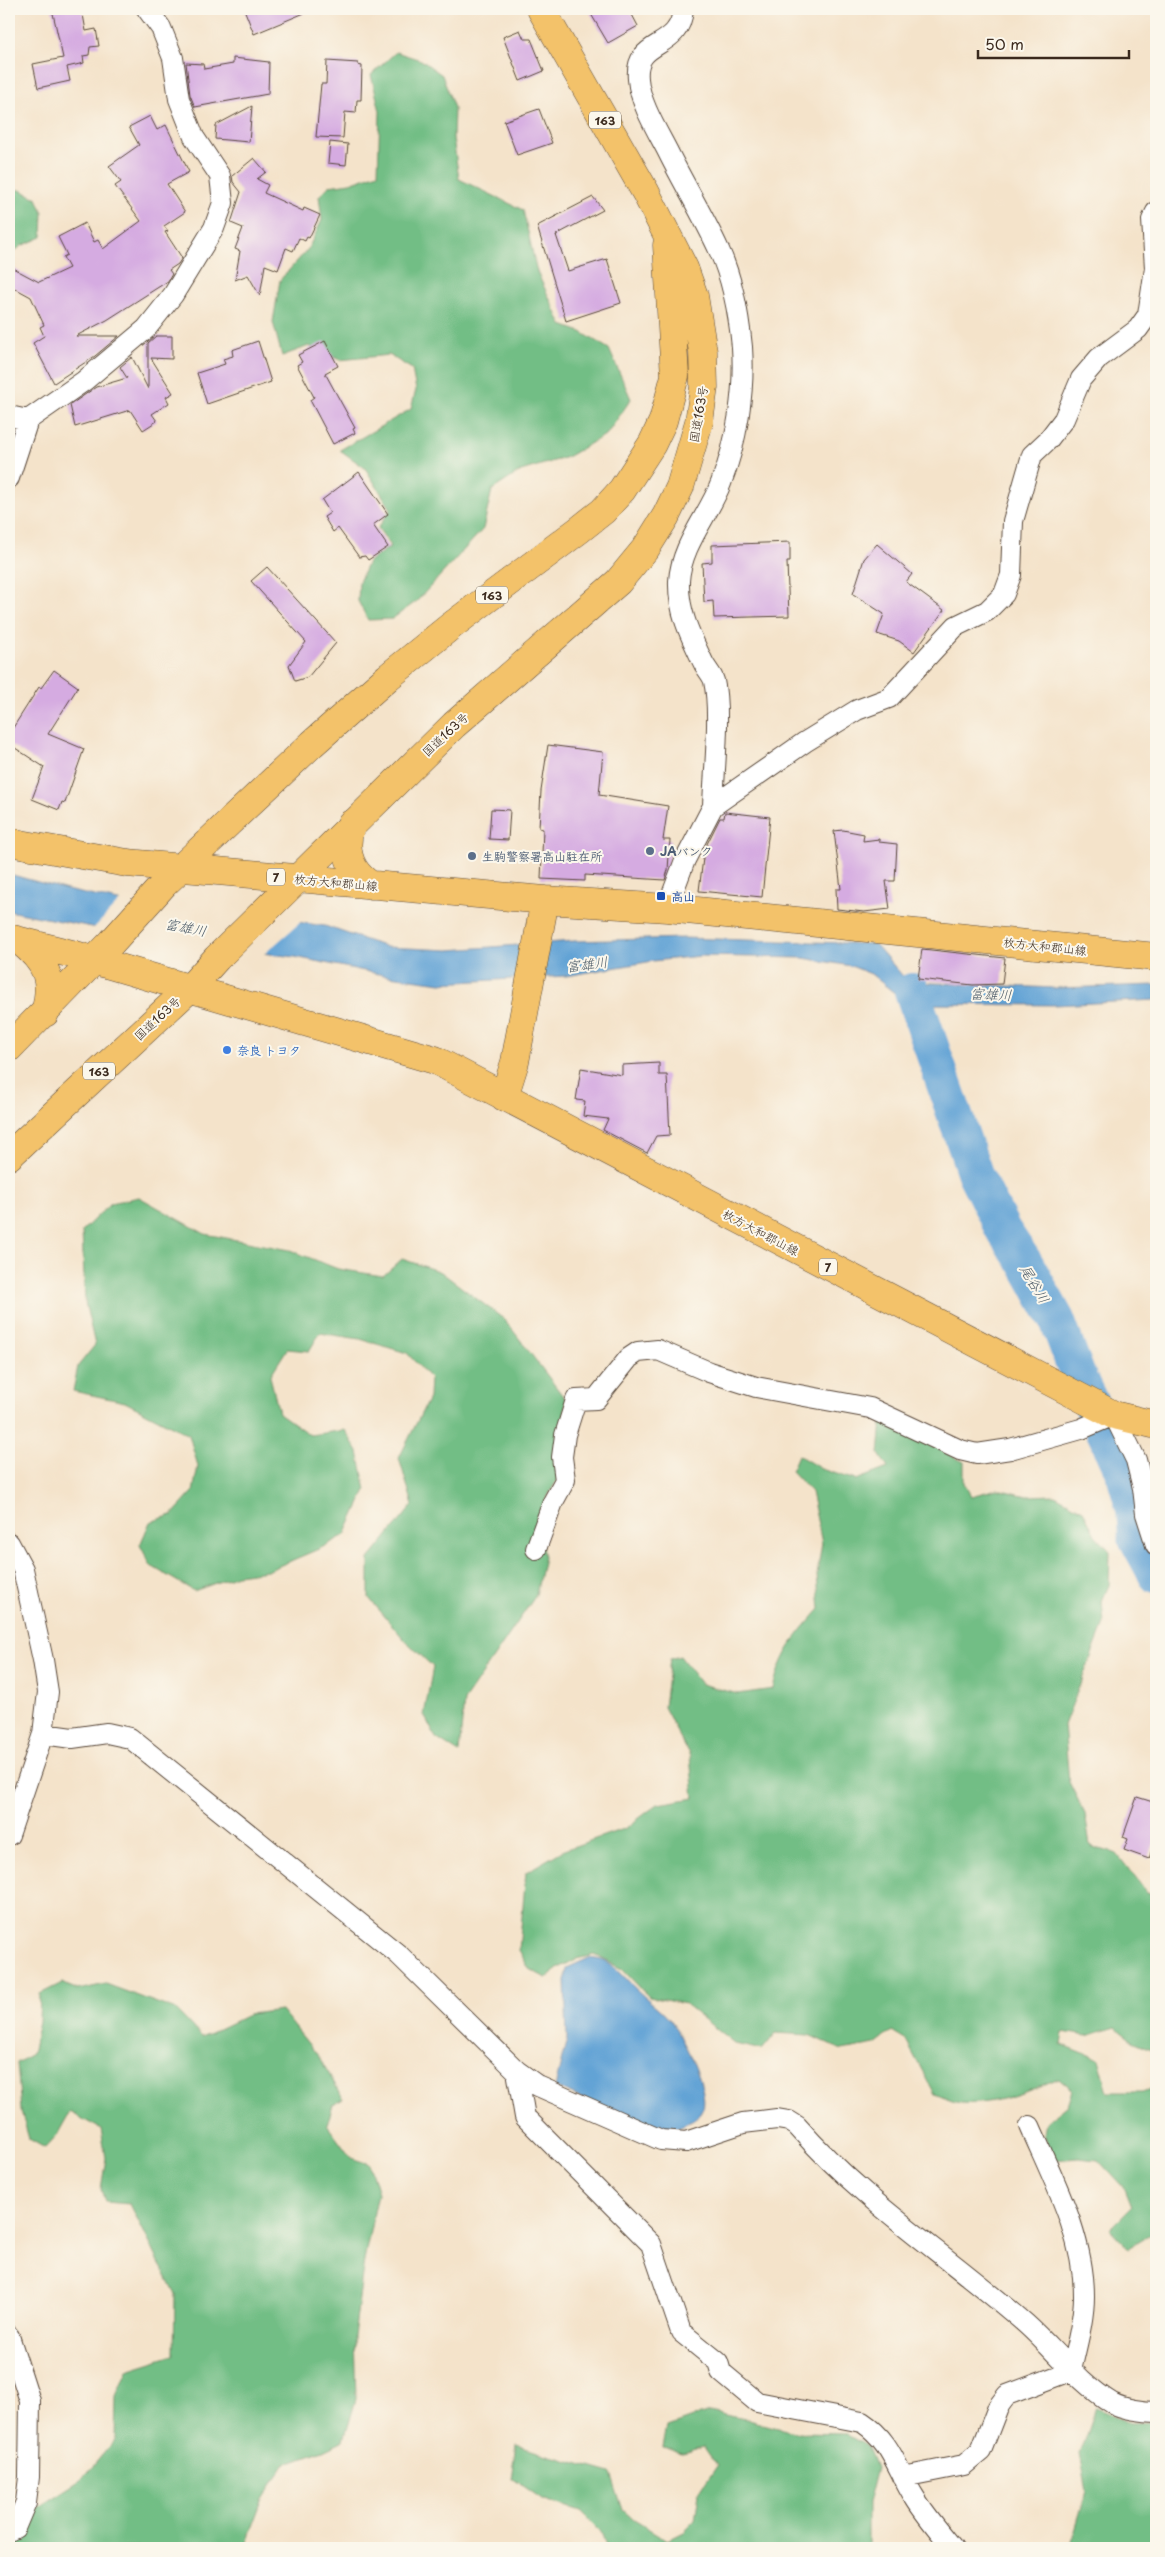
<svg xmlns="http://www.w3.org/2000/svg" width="1165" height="2557" font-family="'Playpen Sans','Klee One',sans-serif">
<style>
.forest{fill:#72be85;stroke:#567452}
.water{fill:#62a3d5;stroke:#4e667a}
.pier{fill:#f4e3ca}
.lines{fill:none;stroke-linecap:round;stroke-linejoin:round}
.river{stroke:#62a3d5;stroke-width:36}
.building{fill:#d5abe1}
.street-casing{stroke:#574638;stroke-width:22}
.primary-casing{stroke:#574638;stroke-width:29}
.highway-casing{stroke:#574638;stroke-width:29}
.street{stroke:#fff;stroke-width:20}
.primary{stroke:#f3c26a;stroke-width:28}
.highway{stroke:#f3c26a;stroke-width:28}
.service-dot{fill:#5c6f8a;stroke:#fbf7ec;stroke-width:2}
.transit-dot{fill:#1a4fb4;stroke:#fbf7ec;stroke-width:2}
.shop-dot{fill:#3f7fe0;stroke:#fbf7ec;stroke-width:2}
.labels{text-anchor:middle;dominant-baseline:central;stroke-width:4;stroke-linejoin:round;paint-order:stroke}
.shield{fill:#fbf7ec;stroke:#75685c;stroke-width:1}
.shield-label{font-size:11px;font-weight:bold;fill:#3b2a1e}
.street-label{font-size:12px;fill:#3b2a1e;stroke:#fbf7ec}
.service-label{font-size:12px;font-weight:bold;fill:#4e5e75;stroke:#fbf7ec;text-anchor:start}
.transit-label{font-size:12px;font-weight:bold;fill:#164399;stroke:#fbf7ec;text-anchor:start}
.shop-label{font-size:12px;font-weight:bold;fill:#366cbe;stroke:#fbf7ec;text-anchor:start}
.water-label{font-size:14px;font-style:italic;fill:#4b5a67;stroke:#fbf7ec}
</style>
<rect width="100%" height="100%" fill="#fbf7ec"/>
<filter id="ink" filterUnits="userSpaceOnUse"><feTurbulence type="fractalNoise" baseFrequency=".02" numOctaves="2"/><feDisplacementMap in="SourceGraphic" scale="10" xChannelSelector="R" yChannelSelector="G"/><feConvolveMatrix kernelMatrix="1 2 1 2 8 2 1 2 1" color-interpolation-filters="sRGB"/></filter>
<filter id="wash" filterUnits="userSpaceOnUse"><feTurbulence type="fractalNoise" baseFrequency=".0096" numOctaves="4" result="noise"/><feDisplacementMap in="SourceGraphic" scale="20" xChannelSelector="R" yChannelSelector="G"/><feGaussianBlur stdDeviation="1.12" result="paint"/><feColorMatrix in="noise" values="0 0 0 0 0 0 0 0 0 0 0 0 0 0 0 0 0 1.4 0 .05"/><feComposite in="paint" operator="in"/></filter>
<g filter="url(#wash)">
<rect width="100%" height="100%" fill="#f4e3ca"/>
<path class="forest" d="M 396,52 L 421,60 L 442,75 L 454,108 L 453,138 L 459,179 L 523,210 L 537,272 L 562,325 L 581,332 L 609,349 L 631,399 L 607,434 L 567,457 L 521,471 L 492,490 L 483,529 L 417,601 L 392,619 L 368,620 L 358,601 L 359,582 L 368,562 L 391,546 L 378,528 L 391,509 L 365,468 L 340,450 L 411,409 L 416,390 L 412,369 L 389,355 L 340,360 L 309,346 L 282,356 L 273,322 L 280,280 L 308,249 L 322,220 L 319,196 L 329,186 L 350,183 L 378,173 L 380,111 L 371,75 Z
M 9,189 L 20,190 L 37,198 L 43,213 L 42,237 L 21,246 L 9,256 Z
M 139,1197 L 205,1234 L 290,1250 L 338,1269 L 383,1276 L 402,1259 L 441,1272 L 505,1320 L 566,1400 L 558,1478 L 536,1518 L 544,1557 L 536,1595 L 464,1701 L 459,1753 L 436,1738 L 424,1715 L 433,1667 L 404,1639 L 369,1598 L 369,1559 L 413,1505 L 399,1458 L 429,1398 L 430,1378 L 407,1353 L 360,1339 L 320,1333 L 309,1351 L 287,1349 L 270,1376 L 279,1413 L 310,1435 L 345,1430 L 358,1452 L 366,1490 L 345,1535 L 321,1548 L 267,1571 L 237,1575 L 194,1591 L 151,1566 L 140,1545 L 150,1522 L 172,1515 L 193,1492 L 198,1466 L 189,1435 L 125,1402 L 73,1391 L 78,1366 L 95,1345 L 85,1302 L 82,1231 L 111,1203 Z
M 882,1421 L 964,1462 L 964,1483 L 971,1496 L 997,1489 L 1027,1496 L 1055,1495 L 1083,1510 L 1095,1535 L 1110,1551 L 1109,1585 L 1102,1601 L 1104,1624 L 1064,1725 L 1069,1782 L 1085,1814 L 1090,1846 L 1117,1854 L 1147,1893 L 1156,1896 L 1156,2051 L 1133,2041 L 1115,2027 L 1087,2036 L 1063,2032 L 1061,2044 L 1099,2059 L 1108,2092 L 1142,2092 L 1156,2087 L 1156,2231 L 1128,2248 L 1110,2229 L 1132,2207 L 1125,2189 L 1098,2160 L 1078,2158 L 1054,2160 L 1044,2134 L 1046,2122 L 1067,2105 L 1072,2089 L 1059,2078 C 1029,2091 994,2106 961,2103 C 952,2102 943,2097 935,2094 L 905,2039 L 892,2031 L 875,2044 L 842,2050 L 809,2035 L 776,2033 L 762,2050 L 735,2044 L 685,2004 L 649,1997 L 622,1969 L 595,1955 L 576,1959 L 559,1968 L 546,1978 L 529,1969 L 519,1950 L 526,1872 L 564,1850 L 626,1828 L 658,1804 L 694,1798 L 690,1756 L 664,1707 L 670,1659 L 680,1656 L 701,1684 L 738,1694 L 773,1689 C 781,1653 796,1636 820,1609 L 817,1575 L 822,1543 L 811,1492 L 791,1471 L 798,1455 L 821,1469 L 856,1480 L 888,1468 L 879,1454 Z
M 62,1983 L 78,1990 L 106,1984 L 176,2010 L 202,2037 L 250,2014 L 281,2010 L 319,2057 L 343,2098 L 333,2104 L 327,2125 L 351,2158 L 369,2164 L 378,2193 L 364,2260 L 354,2337 L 356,2399 L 344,2440 L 323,2450 L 285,2464 L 262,2500 L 249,2534 L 248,2548 L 9,2548 L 9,2543 L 19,2538 L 37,2508 L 82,2479 L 115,2440 L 116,2396 L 127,2370 L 174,2355 L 175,2294 L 130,2204 L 105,2202 L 101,2189 L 106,2158 L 101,2129 L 70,2112 L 57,2135 L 45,2148 L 29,2139 L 21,2111 L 17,2063 L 32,2054 L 39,2021 L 40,1994 Z
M 1096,2408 L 1130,2423 L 1156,2422 L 1156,2548 L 1070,2548 L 1087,2490 L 1080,2454 Z
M 709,2412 L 744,2419 L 797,2433 L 847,2434 L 867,2445 L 876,2468 L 867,2504 L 867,2548 L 607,2548 L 601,2532 L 580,2511 L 542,2499 L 512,2478 L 517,2446 L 611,2473 L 623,2510 L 634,2520 L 667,2540 L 683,2532 L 695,2520 L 699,2493 L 717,2466 L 704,2447 L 682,2452 L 663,2448 L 667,2427 Z"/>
<path class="water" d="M 9,874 L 71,891 L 132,904 L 219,911 L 325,926 L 386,947 L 449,950 L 574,941 L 684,938 L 875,944 L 908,982 L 1056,988 L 1156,985 L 1156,1000 L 1054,1005 L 908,1004 L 871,974 L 851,966 L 803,958 L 701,956 L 653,961 L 566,976 L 441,983 L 389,976 L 295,957 L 170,942 L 9,911 Z
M 589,1958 C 594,1959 600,1959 604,1961 C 617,1967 626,1979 636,1989 C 647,2000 660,2008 670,2020 C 682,2036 709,2088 703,2108 C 698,2123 677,2124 667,2135 L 555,2087 L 567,2038 L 565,1981 L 567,1968 Z"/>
<path class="pier" d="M 122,899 L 219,909 L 303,920 L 263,955 L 169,945 L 92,930 Z"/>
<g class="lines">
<path class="river" d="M 912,991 L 975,1174 L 1003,1230 L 1026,1264 L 1057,1320 L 1078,1376 L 1124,1474 L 1134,1509 L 1136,1538 L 1156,1575"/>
</g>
<g id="blocks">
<path class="building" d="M 52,9 L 82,9 L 86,31 L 96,29 L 99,46 L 90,47 L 89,55 L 83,56 L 84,63 L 67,67 L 70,81 L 38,88 L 33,64 L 63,58 Z
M 244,9 L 314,9 L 254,34 Z
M 588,9 L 629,9 L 638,26 L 608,43 Z
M 520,30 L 524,39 L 531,39 L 544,71 L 520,81 L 503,37 Z
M 233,58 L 269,62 L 268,94 L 195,107 L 190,95 L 186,63 L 203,64 L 204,69 L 233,64 Z
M 327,61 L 358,63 L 358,65 L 362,66 L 361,100 L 357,100 L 356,113 L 345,112 L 343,138 L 316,137 L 321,84 L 326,84 Z
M 252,106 L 249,142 L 215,139 L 216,125 Z
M 539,109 L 552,143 L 517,155 L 504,121 Z
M 150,116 L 157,130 L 166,125 L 189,172 L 167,184 L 185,212 L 164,226 L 168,231 L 165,232 L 182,258 L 178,264 L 169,270 L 172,274 L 168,281 L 107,320 L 76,336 L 119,336 L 95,356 L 54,383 L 33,343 L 44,336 L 40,327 L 44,325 L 31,297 L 9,285 L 9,266 L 39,282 L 69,268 L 63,257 L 67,255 L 58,237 L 85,223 L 94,242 L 98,240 L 103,249 L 141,221 L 115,186 L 121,182 L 109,166 L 139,145 L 129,127 Z
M 330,142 L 348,144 L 346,165 L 328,163 Z
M 254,158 L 266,172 L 257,179 L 268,185 L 264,193 L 303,211 L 304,208 L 320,215 L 309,238 L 307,237 L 305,241 L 299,238 L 293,251 L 286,248 L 278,270 L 265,265 L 260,296 L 248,275 L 235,280 L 240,251 L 235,249 L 243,228 L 231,223 L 241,192 L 233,182 L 232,176 Z
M 593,197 L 603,210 L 556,235 L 568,271 L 607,259 L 621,303 L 566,321 L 537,226 Z
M 156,336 L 172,336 L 172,359 L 151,358 L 173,393 L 166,397 L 169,403 L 152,414 L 157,421 L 143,430 L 130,410 L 75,427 L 70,405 L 96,387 L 127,378 L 120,367 L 132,357 L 148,389 L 148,343 Z
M 258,341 L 271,382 L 207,404 L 197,373 L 225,364 L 223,359 L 233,356 L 232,350 Z
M 325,341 L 338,366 L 325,373 L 355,428 L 353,429 L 355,433 L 333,444 L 310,400 L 314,397 L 297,365 L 302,362 L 298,355 Z
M 359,472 L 388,514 L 373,525 L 388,547 L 368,560 L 365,556 L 359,557 L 338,528 L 333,532 L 324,517 L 330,513 L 322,500 Z
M 790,542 L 790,562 L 787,562 L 789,616 L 714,618 L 713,601 L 704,602 L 702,563 L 712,562 L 712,545 Z
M 877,544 L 912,574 L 906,582 L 944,610 L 914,652 L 899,641 L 877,634 L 884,614 L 853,594 L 864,559 Z
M 267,567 L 336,643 L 308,677 L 295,681 L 289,665 L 306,642 L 251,581 Z
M 54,670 L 78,687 L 48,734 L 84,749 L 65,803 L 62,802 L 59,810 L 32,799 L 44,767 L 9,744 L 9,734 L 39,687 L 41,688 Z
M 548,745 L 603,752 L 599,795 L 668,806 L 663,840 L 670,840 L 668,870 L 665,880 L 585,875 L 585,881 L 541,879 L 543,829 L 539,828 L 541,791 Z
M 491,809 L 510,810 L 508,840 L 489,839 Z
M 725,812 L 770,817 L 762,897 L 699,891 L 704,850 L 720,818 L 724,818 Z
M 843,830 L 864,834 L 863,841 L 879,839 L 879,842 L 897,844 L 895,881 L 886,881 L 890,909 L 864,912 L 837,909 L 836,889 L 841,889 L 834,831 Z
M 922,949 L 1005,958 L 1002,984 L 973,985 L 918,979 Z
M 659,1063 L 659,1075 L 667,1075 L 670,1135 L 656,1136 L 647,1153 L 603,1130 L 608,1119 L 583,1116 L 585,1101 L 576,1100 L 581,1068 L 622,1075 L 622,1065 Z
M 1137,1797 L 1156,1803 L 1156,1837 L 1149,1859 L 1124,1850 L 1128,1839 L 1123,1837 Z"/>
</g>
</g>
<g filter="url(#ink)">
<use href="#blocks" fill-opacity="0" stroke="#574638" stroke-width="1"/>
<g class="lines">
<defs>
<path id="street" d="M 683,9 C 680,52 634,37 638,79 C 640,104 658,132 669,154 C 685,186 704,217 719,250 C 732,278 739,316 742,347 C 745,391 737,442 721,483 C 709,515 681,545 679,581 C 678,611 690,635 703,662 C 706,669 712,674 714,681 C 721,712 714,772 713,806
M 9,416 L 28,420
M 9,478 L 28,420 L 84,381 L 146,329 L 173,295 L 214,228 L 223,203 L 220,176 L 194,137 L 179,99 L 173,58 L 161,28 L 147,9
M 667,908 L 685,860 L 713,806 L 805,742 L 857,710 L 889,698 L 956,626 L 987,611 L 1004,594 L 1011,575 L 1013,521 L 1032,455 L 1048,440 L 1064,419 L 1081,379 L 1099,358 L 1138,329 L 1148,315 L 1155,268 L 1152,220 L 1156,212
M 9,1543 L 23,1569 L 43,1660 L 48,1692 L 43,1734 L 9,1835
M 536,1549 L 553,1502 L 565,1480 L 562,1457 L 565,1435 L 576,1400 L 596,1399 L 629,1358 L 638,1352 L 658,1350 L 709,1372 L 756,1387 L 870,1408 L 960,1450 L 977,1454 L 1010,1449 L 1081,1429 L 1114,1415 L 1136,1460 L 1143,1488 L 1146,1514 L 1156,1545
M 43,1734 L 72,1738 L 107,1733 L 130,1738 L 399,1955 L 517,2071 L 538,2086 L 661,2140 L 686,2142 L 743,2123 L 777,2119 L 789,2121 L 797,2126 C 864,2203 950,2257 1026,2324 C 1055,2350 1078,2382 1112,2403 C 1123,2409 1144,2412 1156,2412
M 517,2071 L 525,2117 L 651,2244 L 681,2332 L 718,2362 L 721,2372 L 757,2402 L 862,2422 C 892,2442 896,2468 915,2498 C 926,2516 940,2532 953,2548
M 9,2336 L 30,2401 L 29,2477 L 26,2502 L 15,2528 L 9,2531
M 903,2477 L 964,2465 L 981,2451 L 998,2407 L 1007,2395 L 1071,2371 C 1076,2347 1084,2321 1084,2296 C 1084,2236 1053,2179 1030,2126"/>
<path id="primary" d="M 351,824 C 343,849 348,871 371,885
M 9,842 L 127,863 L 545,900 L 667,908 L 1156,957
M 9,938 L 72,954 L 435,1060 L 1114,1415 L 1156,1425
M 20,941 C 47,963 54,979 45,1013
M 504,1097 L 515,1062 L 545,900"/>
<path id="highway" d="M 9,1048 L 112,942 L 164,884 L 312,744 L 388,677 L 451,626 L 579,530 L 603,511 L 622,490 L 652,444 L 663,421 L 675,376 L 667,245
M 9,1156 L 190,988 L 217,958 L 454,725 L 618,582 L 646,548 L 666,516 L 680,487 L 699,422 L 704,387 L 703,352 L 694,296 L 684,268 L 646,193 L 541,9"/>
</defs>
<use href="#street" class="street-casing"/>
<use href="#primary" class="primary-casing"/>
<use href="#highway" class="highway-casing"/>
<use href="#street" class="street"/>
<use href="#primary" class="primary"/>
<use href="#highway" class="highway"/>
</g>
</g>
<g class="service-dot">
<circle cx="650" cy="851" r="5"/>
<circle cx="472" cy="856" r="5"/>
</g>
<rect class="transit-dot" x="656" y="891" width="10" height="10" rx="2.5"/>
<circle class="shop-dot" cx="227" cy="1050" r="5"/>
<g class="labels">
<g class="shield">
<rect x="589" y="111.5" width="32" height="17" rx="4"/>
<rect x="476" y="586.5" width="32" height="17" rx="4"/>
<rect x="267" y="868.5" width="18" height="17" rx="4"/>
<rect x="83" y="1062.5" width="32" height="17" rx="4"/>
<rect x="819" y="1258.5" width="18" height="17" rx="4"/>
</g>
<g class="shield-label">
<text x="605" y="120">163</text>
<text x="492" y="595">163</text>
<text x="276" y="877">7</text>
<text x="99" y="1071">163</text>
<text x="828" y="1267">7</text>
</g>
<g class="street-label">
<text transform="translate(698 414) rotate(-80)">国道163号</text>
<text transform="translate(445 734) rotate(-43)">国道163号</text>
<text transform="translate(336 882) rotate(5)">枚方大和郡山線</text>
<text transform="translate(1045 946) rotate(6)">枚方大和郡山線</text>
<text transform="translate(157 1018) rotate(-43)">国道163号</text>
<text transform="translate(761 1232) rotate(28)">枚方大和郡山線</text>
</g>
<g class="service-label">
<text x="660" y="851">JAバンク</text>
<text x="482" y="856">生駒警察署高山駐在所</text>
</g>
<g class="transit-label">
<text x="671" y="896">高山</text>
</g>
<g class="shop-label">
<text x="237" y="1050">奈良 トヨタ</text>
</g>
<g class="water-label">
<text transform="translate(186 927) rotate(11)">富雄川</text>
<text transform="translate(587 964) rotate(-7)">富雄川</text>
<text transform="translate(991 994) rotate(2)">富雄川</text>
<text transform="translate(1035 1284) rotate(59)">尾谷川</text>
</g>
</g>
<rect width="1165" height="2557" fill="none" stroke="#fbf7ec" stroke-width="30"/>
<path d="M978 50v8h151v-8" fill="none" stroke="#3b2a1e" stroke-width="2.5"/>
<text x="985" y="50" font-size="15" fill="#3b2a1e" stroke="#fbf7ec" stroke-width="4" paint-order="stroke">50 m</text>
</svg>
